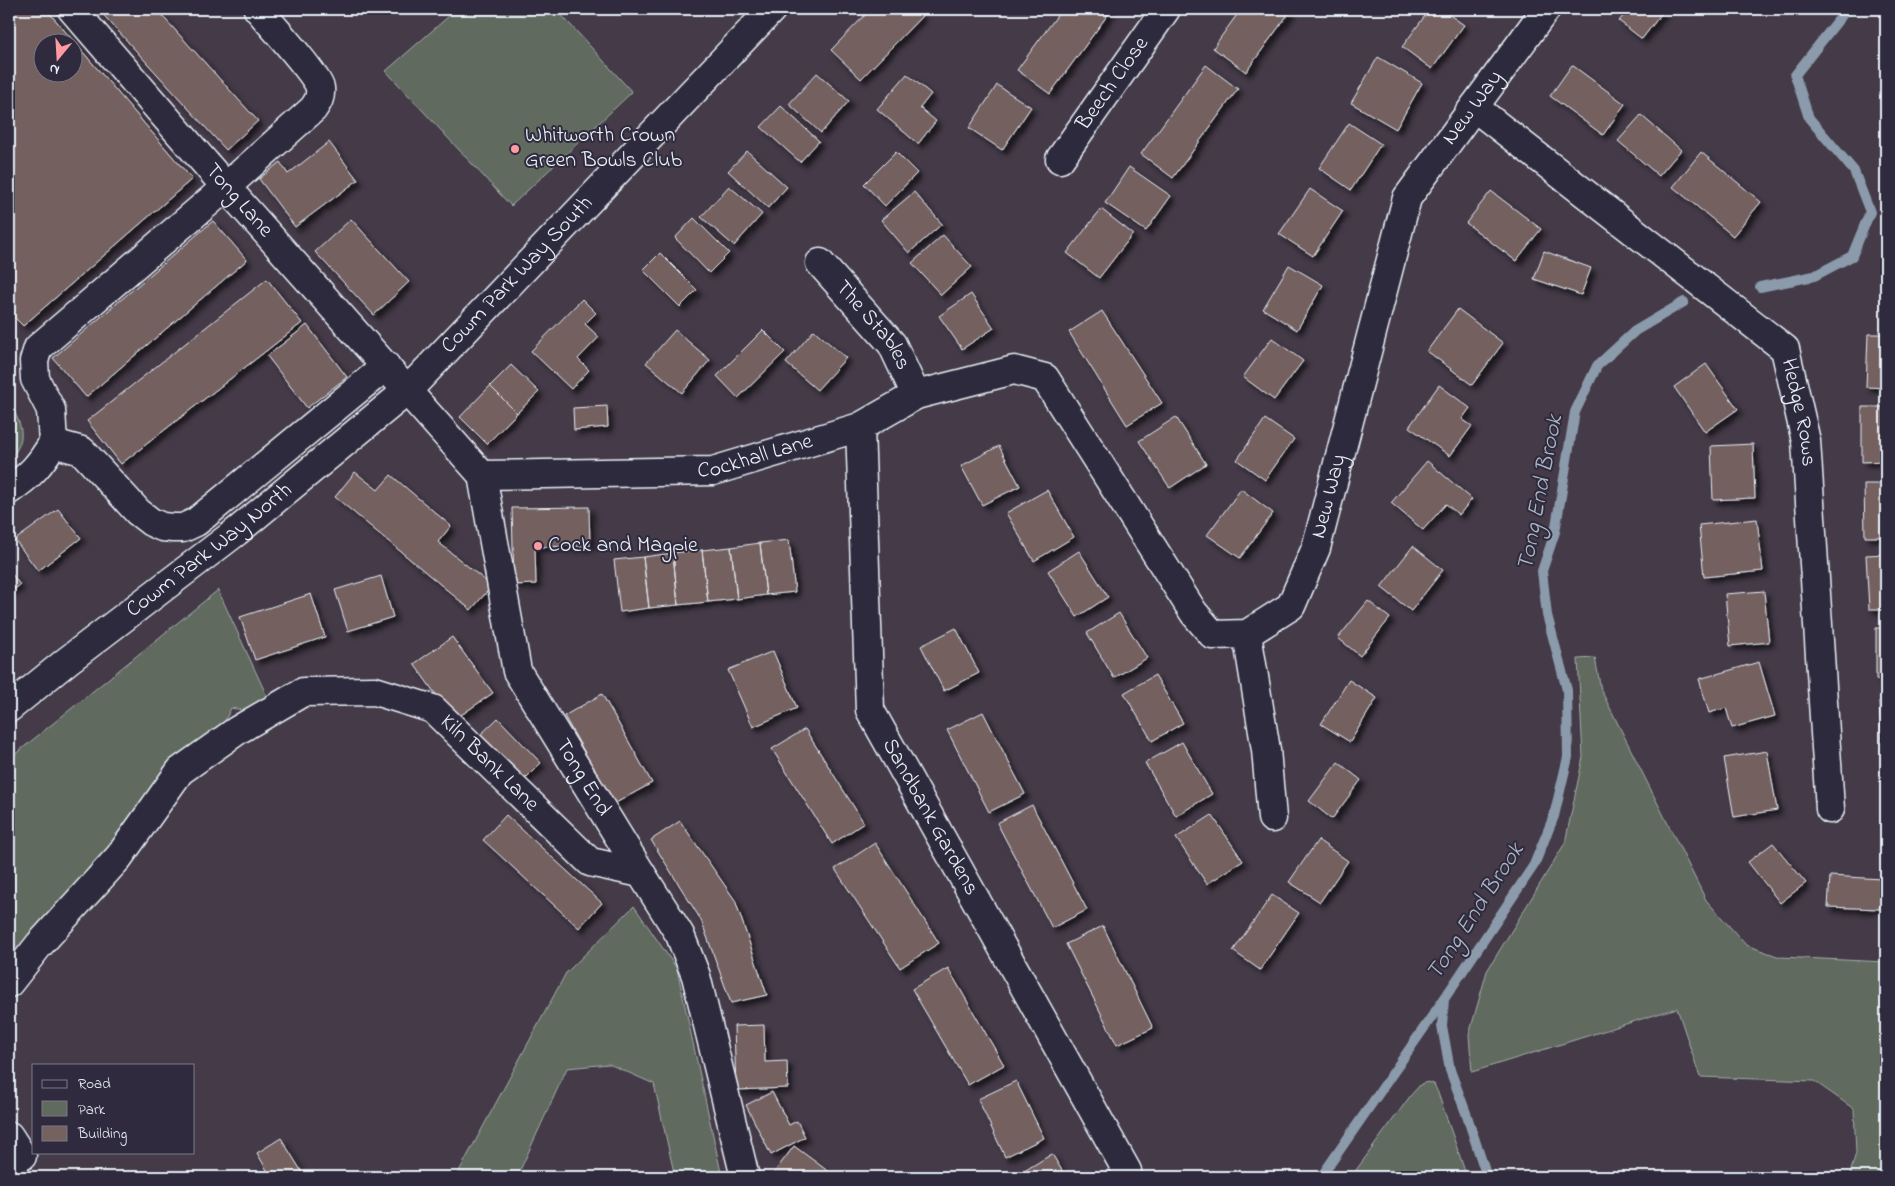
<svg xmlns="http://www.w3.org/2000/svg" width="1895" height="1186" font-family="'Indie Flower',sans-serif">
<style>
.green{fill:#616a5e;stroke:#a4aeab}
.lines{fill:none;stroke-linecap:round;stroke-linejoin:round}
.stream{stroke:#8b9bab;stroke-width:10}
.building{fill:#746160;stroke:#e8f1f8;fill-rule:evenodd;filter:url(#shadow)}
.minor-casing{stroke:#e8f1f8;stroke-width:31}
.minor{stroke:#2f2a3d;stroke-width:28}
.poi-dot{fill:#ff9aa2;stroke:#2f2a3d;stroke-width:2}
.labels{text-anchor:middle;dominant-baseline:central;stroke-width:4;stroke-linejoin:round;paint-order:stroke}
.street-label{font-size:22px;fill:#e8f1f8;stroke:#2f2a3d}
.poi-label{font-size:22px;fill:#e8f1f8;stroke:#2f2a3d;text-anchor:start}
.water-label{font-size:24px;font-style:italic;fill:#aab7c5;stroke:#2f2a3d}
</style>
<defs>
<filter id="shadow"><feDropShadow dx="4.5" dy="4.5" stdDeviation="2.5" flood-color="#0009"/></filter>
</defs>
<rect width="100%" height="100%" fill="#443a48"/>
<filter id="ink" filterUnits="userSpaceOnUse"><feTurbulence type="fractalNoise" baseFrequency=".02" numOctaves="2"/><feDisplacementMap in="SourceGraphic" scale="10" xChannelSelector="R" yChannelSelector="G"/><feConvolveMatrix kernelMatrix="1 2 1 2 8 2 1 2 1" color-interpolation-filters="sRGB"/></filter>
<g filter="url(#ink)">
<path class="green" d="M 457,9 L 556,9 L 632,92 L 511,206 L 386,71 Z
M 9,400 C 20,424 30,437 9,460 Z
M 218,590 L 271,705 L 251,712 L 231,708 L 221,729 L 9,964 L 9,759 Z
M 1595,658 L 1601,690 L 1706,900 L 1746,945 L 1780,957 L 1886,962 L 1886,1177 L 1849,1177 L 1856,1153 L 1854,1109 L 1814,1081 L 1700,1077 L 1677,1008 L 1472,1072 L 1469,1035 L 1487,971 L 1565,843 L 1583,757 L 1578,659 Z
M 634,906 L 677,969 L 722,1177 L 675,1177 L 654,1084 L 609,1064 L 567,1068 L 517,1177 L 456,1177 L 566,973 Z
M 1428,1082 L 1434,1084 L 1438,1093 L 1467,1177 L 1351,1177 L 1411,1095 L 1421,1084 Z"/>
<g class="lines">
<path class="stream" d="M 1760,287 L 1814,276 L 1852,256 L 1870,212 L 1854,171 L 1809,118 L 1795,75 L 1847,9
M 1321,1177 L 1444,999
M 1487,1177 L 1466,1113 L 1450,1070 L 1442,1026 L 1444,999 L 1534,865 L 1554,816 L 1568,757 L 1567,690 L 1547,615 L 1542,571 L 1555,532 L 1575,412 L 1597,366 L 1635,331 L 1684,302"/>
</g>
<path class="building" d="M 9,9 L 46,9 L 192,179 L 23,326 L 9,312 ZM 42,42 L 72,42 L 72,72 L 42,72 Z
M 98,9 L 156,9 L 258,121 L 226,150 Z
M 871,9 L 915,9 L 922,16 L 861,79 L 831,50 Z
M 1062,9 L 1112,9 L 1050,94 L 1017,70 Z
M 1241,9 L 1292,9 L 1246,72 L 1213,48 Z
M 1430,9 L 1441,9 L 1464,25 L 1432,69 L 1402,47 Z
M 1629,9 L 1665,9 L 1642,39 L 1619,21 Z
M 1378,57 L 1422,83 L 1396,129 L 1351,103 Z
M 1206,65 L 1238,89 L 1173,178 L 1141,154 Z
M 1572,65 L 1625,104 L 1603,135 L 1550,96 Z
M 817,73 L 849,101 L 821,133 L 789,104 Z
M 907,74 L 931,94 L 920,108 L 936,121 L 918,144 L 877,109 Z
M 997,85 L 1031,107 L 1002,150 L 969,128 Z
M 781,106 L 819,141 L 800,162 L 761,127 Z
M 1641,115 L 1681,150 L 1659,176 L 1618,141 Z
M 1349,123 L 1381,144 L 1351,190 L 1319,168 Z
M 329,142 L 358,180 L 295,227 L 259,179 L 280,162 L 288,174 Z
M 747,151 L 787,187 L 768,208 L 728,171 Z
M 896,152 L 917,173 L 885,206 L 864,184 Z
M 1701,152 L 1761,202 L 1733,236 L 1673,187 Z
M 1129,167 L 1171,196 L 1146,231 L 1105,203 Z
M 729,186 L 762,214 L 734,246 L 701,217 Z
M 1310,189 L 1343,211 L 1313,256 L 1279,234 Z
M 1491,191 L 1541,229 L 1516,261 L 1466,223 Z
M 914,192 L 942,224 L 909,253 L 881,220 Z
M 1101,209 L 1133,234 L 1099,278 L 1067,253 Z
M 694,218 L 729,253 L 709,273 L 675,238 Z
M 351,219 L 409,282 L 374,315 L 315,252 Z
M 213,221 L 247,260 L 86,397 L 53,358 Z
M 943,235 L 972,267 L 941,295 L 912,263 Z
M 1544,251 L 1591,268 L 1581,295 L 1534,279 Z
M 660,253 L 697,290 L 680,307 L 643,270 Z
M 1289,265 L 1323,285 L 1297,330 L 1263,309 Z
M 267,279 L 302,323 L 121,464 L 87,421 Z
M 971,294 L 994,328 L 962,349 L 939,316 Z
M 582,299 L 596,313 L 585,324 L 599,337 L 578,359 L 589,370 L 571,389 L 531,351 Z
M 1458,309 L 1503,343 L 1472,385 L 1427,351 Z
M 1102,311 L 1162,403 L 1127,425 L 1069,332 Z
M 307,325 L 347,377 L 307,408 L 267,356 Z
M 675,330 L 710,360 L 682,393 L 646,363 Z
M 763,330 L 785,352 L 738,398 L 717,376 Z
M 814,330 L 846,358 L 817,390 L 786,363 Z
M 1868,334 L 1886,334 L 1886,388 L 1866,387 Z
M 1272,338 L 1303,361 L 1274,400 L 1243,377 Z
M 1706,364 L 1738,409 L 1705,432 L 1674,387 Z
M 511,365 L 539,392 L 517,413 L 490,386 Z
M 1439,385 L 1470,408 L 1462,419 L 1472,426 L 1450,456 L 1409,427 Z
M 490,386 L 517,413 L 487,444 L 460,417 Z
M 607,406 L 608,427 L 574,430 L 573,408 Z
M 1862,407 L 1886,407 L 1886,461 L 1862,462 Z
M 1176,417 L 1206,464 L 1170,488 L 1139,441 Z
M 1265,419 L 1294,439 L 1265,480 L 1237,460 Z
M 1753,444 L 1755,498 L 1713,500 L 1711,446 Z
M 999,446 L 1020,486 L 982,505 L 961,466 Z
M 1427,461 L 1472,499 L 1459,515 L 1446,504 L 1423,530 L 1391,503 Z
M 355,472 L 378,490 L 391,475 L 451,526 L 438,542 L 492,586 L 471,610 L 335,497 Z
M 1864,484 L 1886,484 L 1886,537 L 1865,537 Z
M 1241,489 L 1273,513 L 1240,558 L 1207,535 Z
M 1047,490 L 1074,537 L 1034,561 L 1006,513 Z
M 589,507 L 590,546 L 535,547 L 536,584 L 514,585 L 512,508 Z
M 58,509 L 81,538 L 38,571 L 15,540 Z
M 1757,519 L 1763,571 L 1704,577 L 1699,525 Z
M 789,540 L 795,592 L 766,595 L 760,543 Z
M 760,543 L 766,595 L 737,599 L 731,547 Z
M 1413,546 L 1443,570 L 1411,611 L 1381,587 Z
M 731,547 L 737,599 L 708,602 L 702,550 Z
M 702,550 L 708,602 L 678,605 L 673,553 Z
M 1079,551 L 1108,597 L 1077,617 L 1048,571 Z
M 673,553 L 678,605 L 649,608 L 643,557 Z
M 1886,554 L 1886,609 L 1869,609 L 1866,555 Z
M 643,557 L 649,608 L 620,612 L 614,560 Z
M 9,570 L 20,585 L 9,593 Z
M 381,576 L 393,617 L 348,631 L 335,590 Z
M 1764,591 L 1769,642 L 1730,646 L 1725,594 Z
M 311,594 L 325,637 L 255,660 L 240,617 Z
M 1368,601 L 1390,618 L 1360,656 L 1338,638 Z
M 1119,613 L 1147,658 L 1114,678 L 1087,633 Z
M 956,628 L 979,673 L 944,691 L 921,646 Z
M 1876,628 L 1886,628 L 1886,680 L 1876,680 Z
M 452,637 L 493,693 L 454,720 L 414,664 Z
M 773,651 L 797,708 L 753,727 L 728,670 Z
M 1759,662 L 1775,716 L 1732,728 L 1726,708 L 1709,713 L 1699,679 Z
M 1155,675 L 1183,723 L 1152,741 L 1124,693 Z
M 1349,680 L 1377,698 L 1350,742 L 1321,724 Z
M 602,694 L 652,783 L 614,804 L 564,716 Z
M 1886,701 L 1886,758 L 1883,758 L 1879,702 Z
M 983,712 L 1025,794 L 989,812 L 947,730 Z
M 498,718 L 541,763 L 521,783 L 477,738 Z
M 805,729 L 864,823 L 832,844 L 772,749 Z
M 1182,742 L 1212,794 L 1176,816 L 1145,763 Z
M 1767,751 L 1777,810 L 1734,817 L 1724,758 Z
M 1338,762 L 1361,780 L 1332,819 L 1309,801 Z
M 1032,805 L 1087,910 L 1052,928 L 997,823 Z
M 506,815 L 602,903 L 579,928 L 483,840 Z
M 1212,815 L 1243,861 L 1207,884 L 1176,838 Z
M 680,821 L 735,900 L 767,995 L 731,1003 L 701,920 L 651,840 Z
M 1318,840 L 1348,861 L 1320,902 L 1289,882 Z
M 875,843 L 939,943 L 900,968 L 835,869 Z
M 1773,843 L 1806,883 L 1780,903 L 1748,862 Z
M 1830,876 L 1882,879 L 1880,909 L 1828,907 Z
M 1272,895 L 1299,913 L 1260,970 L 1233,951 Z
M 1103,926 L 1153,1028 L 1117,1045 L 1066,944 Z
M 948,968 L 1004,1065 L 968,1085 L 912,989 Z
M 764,1025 L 765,1062 L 787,1061 L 788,1088 L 736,1090 L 734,1026 Z
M 1016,1081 L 1044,1138 L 1005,1157 L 978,1099 Z
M 772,1092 L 789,1125 L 797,1121 L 805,1137 L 771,1155 L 746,1105 Z
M 281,1138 L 305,1177 L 271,1177 L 257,1153 Z
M 794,1146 L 836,1177 L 777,1177 L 773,1174 Z
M 1052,1154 L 1066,1177 L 1017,1177 L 1016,1176 Z"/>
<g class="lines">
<defs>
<g id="minor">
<path id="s1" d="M 72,9 L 226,187 L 482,475 L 517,671 L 641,873 L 680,935 L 696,976 L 745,1177"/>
<path id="s2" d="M 1474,107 L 1785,349 L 1806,441 L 1830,809"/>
<path id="s3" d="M 1060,159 L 1166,9"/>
<path id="s4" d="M 820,263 L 892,344 L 916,395"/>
<path id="s5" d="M 860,427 L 870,710 L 1127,1171"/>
<path d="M 53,443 L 51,410 L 35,379 L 34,361 L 38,348 L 226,187 L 313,109 C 318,102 321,97 320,88 C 317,75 269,22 258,9"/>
<path d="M 53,443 L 82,451 L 138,512 L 151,522 L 162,527 L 173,528 L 183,528 L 196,522 L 386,366"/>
<path id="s6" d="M 482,475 L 713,471 L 860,427 L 916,395 L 1014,370 L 1045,378 L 1194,613 L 1213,635 L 1247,634 L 1291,606 L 1316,548 L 1407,198 L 1546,9"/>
<path d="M 9,490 C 30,476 40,465 53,443"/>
<path d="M 1247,634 L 1266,750 L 1272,818"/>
<path id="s7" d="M 9,708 L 67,661 L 236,532 L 408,390 L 772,9"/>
<path id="s8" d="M 9,983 L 39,945 L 119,857 L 180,771 L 238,730 L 303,692 L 375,691 L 433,709 L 590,862 L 641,873"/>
<path d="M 9,1136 L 22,1156"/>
</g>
</defs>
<use href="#minor" class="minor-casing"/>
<use href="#minor" class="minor"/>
</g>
</g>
<g class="poi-dot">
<circle cx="515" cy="149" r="5"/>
<circle cx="538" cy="546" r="5"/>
</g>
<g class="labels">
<g class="street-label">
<text stroke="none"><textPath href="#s3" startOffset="92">Beech Close</textPath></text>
<text stroke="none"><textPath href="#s6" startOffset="1512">New Way</textPath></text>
<text stroke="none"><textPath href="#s1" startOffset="254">Tong Lane</textPath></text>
<text stroke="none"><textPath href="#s7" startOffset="669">Cowm Park Way South</textPath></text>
<text stroke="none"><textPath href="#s4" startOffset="82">The Stables</textPath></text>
<text stroke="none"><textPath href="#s2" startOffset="459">Hedge Rows</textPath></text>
<text stroke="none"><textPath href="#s6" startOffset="275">Cockhall Lane</textPath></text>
<text stroke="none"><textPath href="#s6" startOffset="1092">New Way</textPath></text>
<text stroke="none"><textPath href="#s7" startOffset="255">Cowm Park Way North</textPath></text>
<text stroke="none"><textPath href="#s8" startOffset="630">Kiln Bank Lane</textPath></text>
<text stroke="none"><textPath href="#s1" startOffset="945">Tong End</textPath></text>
<text stroke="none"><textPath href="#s5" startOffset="406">Sandbank Gardens</textPath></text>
</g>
<g class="poi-label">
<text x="525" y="136">Whitworth Crown<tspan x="525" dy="25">Green Bowls Club</tspan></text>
<text x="548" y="546">Cock and Magpie</text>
</g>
<g class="water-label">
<text transform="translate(1541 493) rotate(-79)">Tong End Brook</text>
<text transform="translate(1476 912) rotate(-57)">Tong End Brook</text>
</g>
</g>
<rect width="1895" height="1186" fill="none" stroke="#2f2a3d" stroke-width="30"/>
<rect x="15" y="15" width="1865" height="1156" fill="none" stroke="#e8f1f8" stroke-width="2" filter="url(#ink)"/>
<rect x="32" y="1064" width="162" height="90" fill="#2f2a3d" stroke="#797a88"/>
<rect x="42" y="1080" width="25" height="8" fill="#2f2a3d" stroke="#797a88"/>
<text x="78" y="1088" font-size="15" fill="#e8f1f8">Road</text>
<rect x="42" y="1101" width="25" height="15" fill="#616a5e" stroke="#797a88"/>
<text x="78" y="1114" font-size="15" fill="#e8f1f8">Park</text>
<rect x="42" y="1126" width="25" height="15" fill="#746160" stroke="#797a88"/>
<text x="78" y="1138" font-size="15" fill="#e8f1f8">Building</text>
<g transform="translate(58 58) rotate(198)"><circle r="24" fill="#2f2a3d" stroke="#797a88"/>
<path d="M0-4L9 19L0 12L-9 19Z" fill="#ff9aa2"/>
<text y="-8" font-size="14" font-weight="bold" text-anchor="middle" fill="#e8f1f8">N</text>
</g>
</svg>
